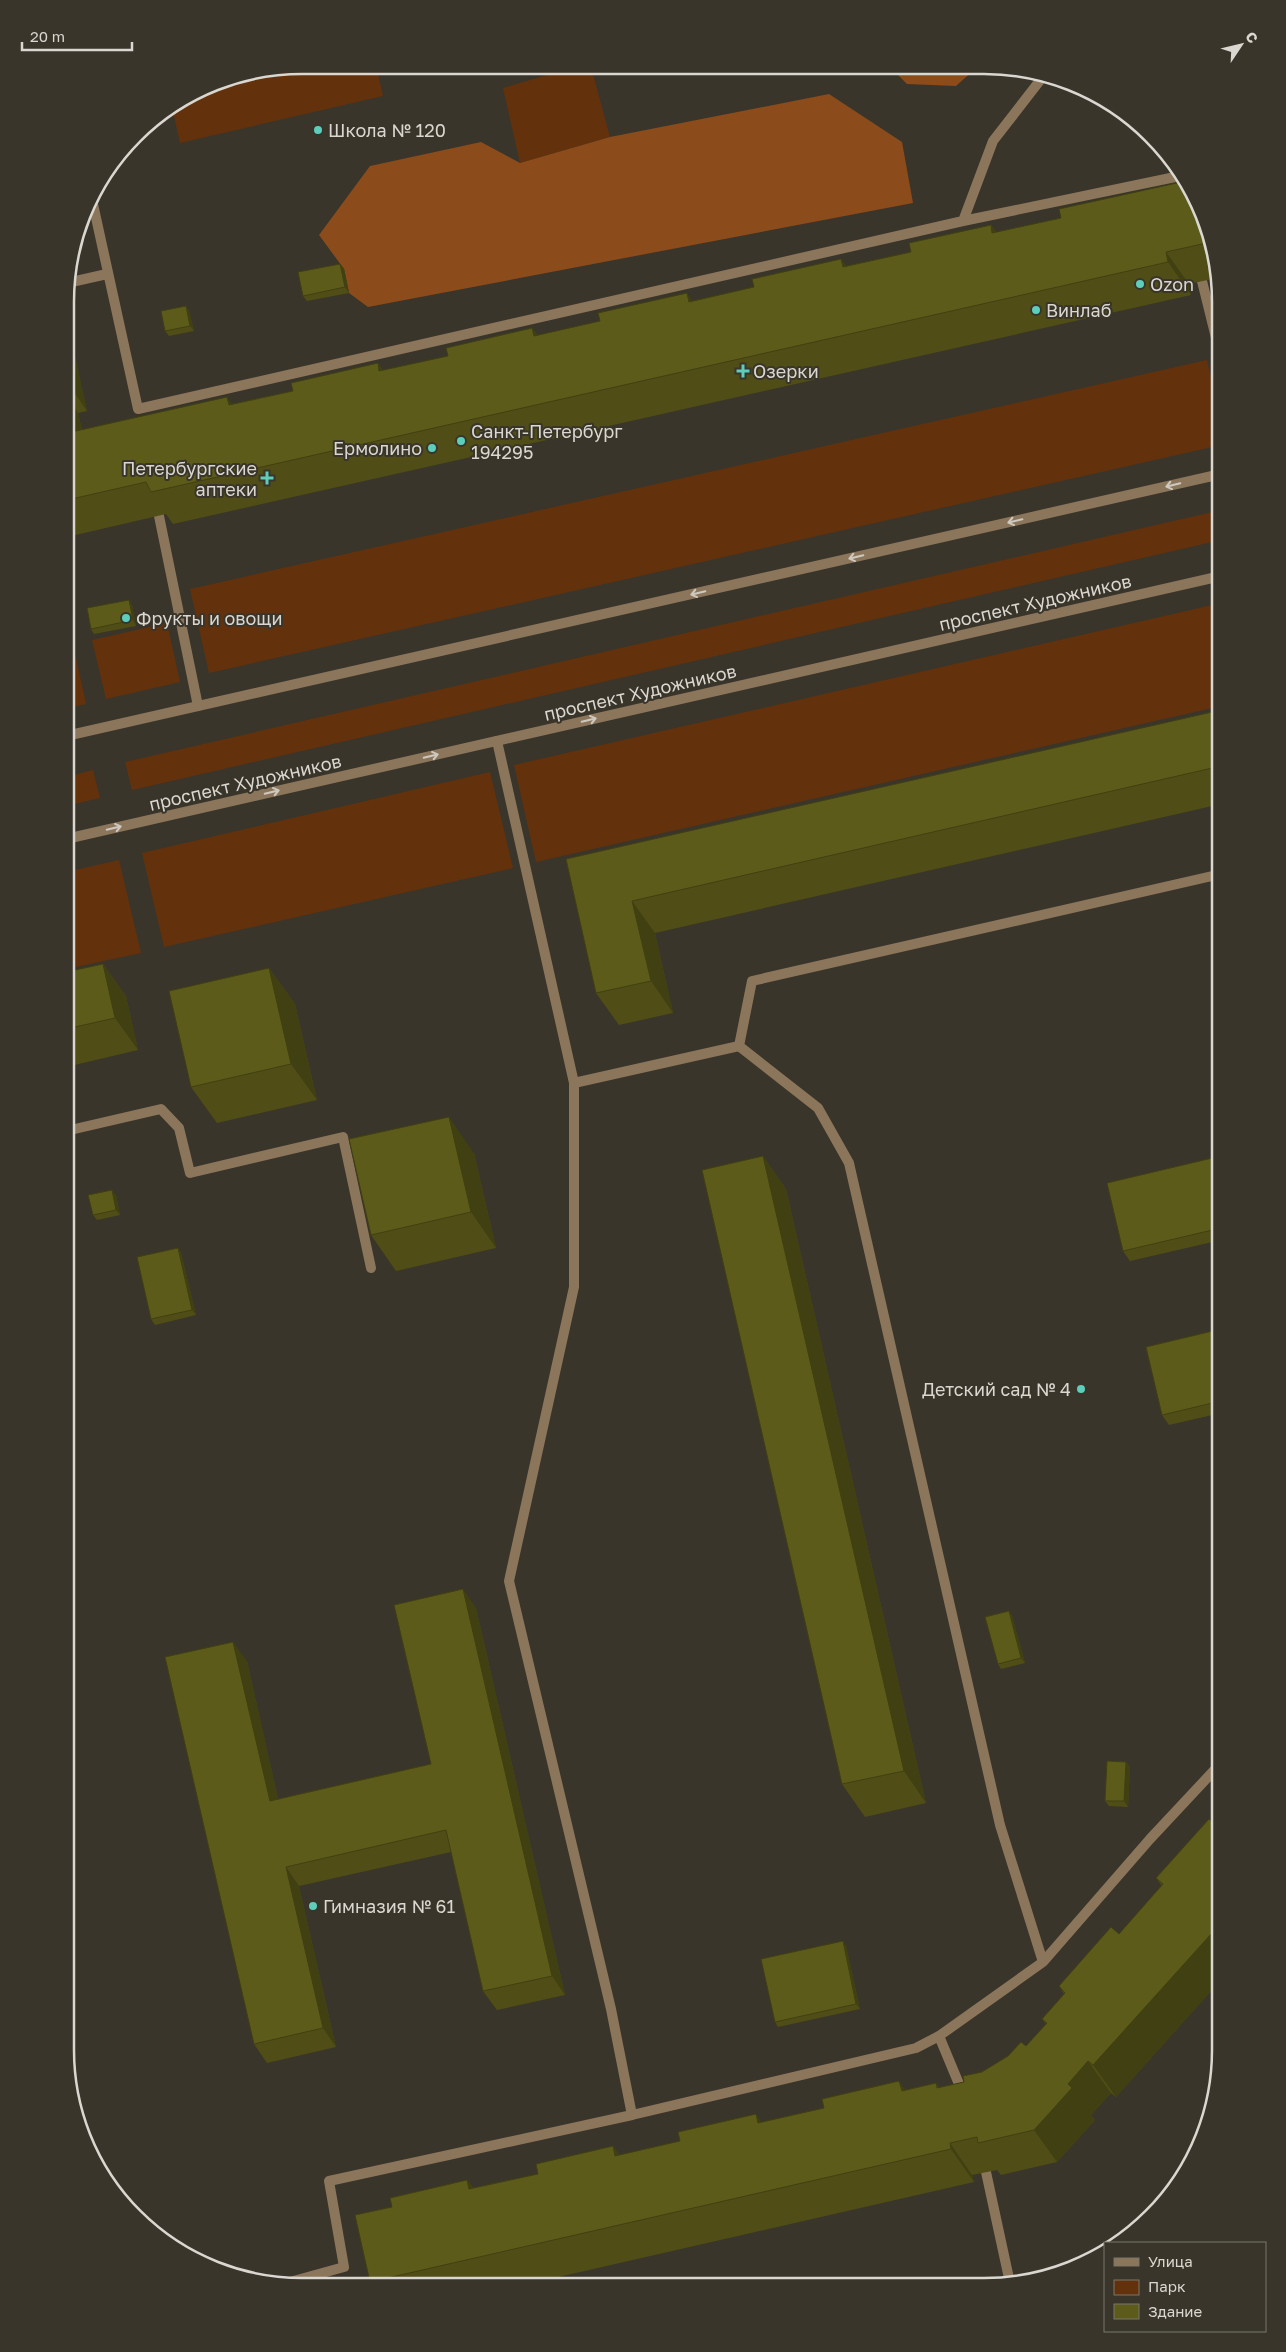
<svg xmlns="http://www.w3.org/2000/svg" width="1286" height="2352" font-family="'Golos Text',sans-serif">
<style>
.green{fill:#63320c}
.forest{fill:#8c4b1b}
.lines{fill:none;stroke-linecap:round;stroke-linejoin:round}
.service{stroke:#8c765b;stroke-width:10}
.tertiary{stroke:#8c765b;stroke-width:10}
.wall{fill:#504e16}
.shaded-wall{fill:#414012}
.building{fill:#5d5b1a;stroke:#414012}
.oneway{stroke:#cec8bf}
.poi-dot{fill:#5ccebb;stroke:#39352a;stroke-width:2}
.labels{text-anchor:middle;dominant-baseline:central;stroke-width:4;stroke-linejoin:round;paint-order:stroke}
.poi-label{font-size:18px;fill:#dad7d1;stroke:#39352a;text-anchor:start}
.street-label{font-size:18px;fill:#dad7d1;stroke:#39352a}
.rim{fill:none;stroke:#dad7d1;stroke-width:2.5}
</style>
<rect width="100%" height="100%" fill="#39352a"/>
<path class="green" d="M 301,65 L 376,65 L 383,96 L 180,143 L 172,107 L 211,83 Z
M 574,67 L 591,67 L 610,137 L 520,163 L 503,88 Z
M 1207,360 L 1221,420 L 1221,445 L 209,673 L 190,589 Z
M 1221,510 L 1221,540 L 132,790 L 125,762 Z
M 1221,603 L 1221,706 L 536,862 L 514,765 Z
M 167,623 L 180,682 L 106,699 L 92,640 Z
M 73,644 L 86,704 L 67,708 L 67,646 Z
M 93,770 L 100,798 L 66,806 L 66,777 Z
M 490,772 L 513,868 L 164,947 L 142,853 Z
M 119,860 L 141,953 L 66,969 L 66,872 Z"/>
<path class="forest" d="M 892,69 L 975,69 L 956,86 L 907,84 Z
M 829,94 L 902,142 L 913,203 L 368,307 L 349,293 L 344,269 L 319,235 L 370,166 L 481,142 L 520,163 L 610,137 Z"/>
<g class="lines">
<path class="service" d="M 91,195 L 138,409 L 963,221 L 1180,176
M 963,221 L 993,141 L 1045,74
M 1202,281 L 1221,358
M 67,283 L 107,274
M 159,516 L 198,706
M 739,1046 L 752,981 L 1221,874
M 574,1083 L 739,1046 L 818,1108 L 849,1163 L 1000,1825 L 1043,1962 L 939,2036 L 916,2048 L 632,2115
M 66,1131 L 161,1109 L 179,1128 L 190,1173 L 343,1137 L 371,1268
M 1043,1962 L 1150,1839 L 1221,1763
M 939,2036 L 964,2096
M 986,2172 L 1010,2283
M 279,2285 L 344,2267 L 329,2181 L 632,2115 L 611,2009 L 509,1581 L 574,1287 L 574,1083 L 497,741"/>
<path class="tertiary" d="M 66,736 L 1221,474
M 66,839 L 1221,576"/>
</g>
<path class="wall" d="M 991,225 L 996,232 L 1208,225 L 1217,278 L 1189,284 L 1191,295 L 173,524 L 166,514 L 67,537 L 67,323 L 68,325 L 87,411 L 78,413 L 82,430 L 232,404 L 293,391 L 378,363 L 383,371 L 448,356 L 532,328 L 538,336 L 692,301 L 754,287 L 841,259 L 846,266 L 911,252 Z
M 340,264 L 344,269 L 349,293 L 307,301 L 303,296 Z
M 186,306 L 189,311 L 194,331 L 169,336 L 165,331 Z
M 132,605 L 136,626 L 94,634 L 91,629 Z
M 67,618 L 68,620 L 72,640 L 67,641 Z
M 1221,710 L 1221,804 L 655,933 L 673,1013 L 619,1025 L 596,993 L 566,859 Z
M 103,964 L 126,996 L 138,1050 L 66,1067 L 66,972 Z
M 269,968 L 295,1004 L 317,1100 L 217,1123 L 191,1087 Z
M 474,1153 L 496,1248 L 396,1271 L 371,1235 Z
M 763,1156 L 786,1189 L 926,1803 L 865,1817 L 842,1784 Z
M 1221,1156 L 1221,1240 L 1130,1261 L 1123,1251 Z
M 116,1195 L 120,1215 L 97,1220 L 93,1215 Z
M 178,1248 L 181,1253 L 196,1315 L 155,1325 L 151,1319 Z
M 1221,1329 L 1221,1413 L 1169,1425 L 1162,1415 Z
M 476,1608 L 565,1995 L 497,2010 L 483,1991 L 451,1852 L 299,1886 L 336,2047 L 267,2063 L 254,2044 L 247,1661 L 278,1799 L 431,1764 Z
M 1009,1611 L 1012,1616 L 1025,1663 L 1001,1669 L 998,1664 Z
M 1126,1762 L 1130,1767 L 1128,1807 L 1109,1806 L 1105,1801 Z
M 1221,1820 L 1220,1981 L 1116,2097 L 1111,2093 L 1091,2115 L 1095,2120 L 1057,2162 L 1001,2175 L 997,2170 L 972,2175 L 974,2182 L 519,2286 L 372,2285 L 370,2282 L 392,2207 L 467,2180 L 473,2188 L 538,2174 L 613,2146 L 619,2155 L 936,2083 L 939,2088 L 964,2082 L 1026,2046 L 1046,2024 L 1042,2019 L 1064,1994 L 1059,1986 L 1119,1934 L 1162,1886 L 1156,1878 L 1216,1825 Z
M 846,1946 L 860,2009 L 778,2027 L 775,2022 Z"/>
<path class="shaded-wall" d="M 991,225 L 1013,257 L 992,233 Z
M 1166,252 L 1189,284 L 1191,295 L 1168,262 Z
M 841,259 L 864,291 L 843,267 Z
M 340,264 L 344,269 L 349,293 L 345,287 Z
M 687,293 L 709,326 L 689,302 Z
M 186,306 L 189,311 L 194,331 L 190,326 Z
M 67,323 L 68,325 L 87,411 L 67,382 Z
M 532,328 L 555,360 L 534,336 Z
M 378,363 L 400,395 L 379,371 Z
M 67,397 L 78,413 L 90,465 L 67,433 Z
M 227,397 L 250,429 L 229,405 Z
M 129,600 L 132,605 L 136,626 L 133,620 Z
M 67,618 L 68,620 L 72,640 L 68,634 L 67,626 Z
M 632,901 L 655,933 L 673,1013 L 651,981 Z
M 103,964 L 126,996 L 138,1050 L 115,1018 Z
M 269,968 L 295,1004 L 317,1100 L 291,1064 Z
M 449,1117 L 474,1153 L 496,1248 L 471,1212 Z
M 763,1156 L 786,1189 L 926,1803 L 904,1771 Z
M 112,1190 L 116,1195 L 120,1215 L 116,1210 Z
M 178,1248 L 181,1253 L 196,1315 L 192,1310 Z
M 463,1589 L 476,1608 L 565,1995 L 552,1976 Z
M 1009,1611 L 1012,1616 L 1025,1663 L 1021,1658 Z
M 233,1642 L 247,1661 L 283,1820 L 270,1801 Z
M 1126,1762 L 1130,1767 L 1128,1807 L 1124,1801 Z
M 286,1867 L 299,1886 L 336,2047 L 323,2028 Z
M 1221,1923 L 1220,1981 L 1116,2097 L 1093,2065 Z
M 843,1941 L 846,1946 L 860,2009 L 856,2004 Z
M 1088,2061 L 1111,2093 L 1091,2115 L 1095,2120 L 1057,2162 L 1034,2130 L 1068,2084 Z
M 899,2081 L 922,2113 L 902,2091 Z
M 756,2114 L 778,2146 L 758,2123 Z
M 950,2143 L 972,2175 L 974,2182 L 951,2149 Z
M 613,2146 L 635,2179 L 615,2156 Z
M 467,2180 L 490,2212 L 469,2189 Z"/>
<path class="building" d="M 1186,181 L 1208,225 L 1211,242 L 1166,252 L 1168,262 L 151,492 L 146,482 L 67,500 L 67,431 L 67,433 L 227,397 L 229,405 L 293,391 L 291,383 L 378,363 L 379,371 L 448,356 L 446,348 L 532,328 L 534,336 L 600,321 L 598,313 L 687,293 L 689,302 L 754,287 L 752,279 L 841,259 L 843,267 L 911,252 L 909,243 L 991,225 L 992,233 L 1061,218 L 1059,209 Z
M 340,264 L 345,287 L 303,296 L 298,272 Z
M 186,306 L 190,326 L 165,331 L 161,311 Z
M 129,600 L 133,620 L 91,629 L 87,608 Z
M 67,626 L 68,634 L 67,635 Z
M 1221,710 L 1221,766 L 632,901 L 651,981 L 596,993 L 566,859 Z
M 103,964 L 115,1018 L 66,1029 L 66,972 Z
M 269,968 L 291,1064 L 191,1087 L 169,991 Z
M 449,1117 L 471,1212 L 371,1235 L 349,1139 Z
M 763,1156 L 904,1771 L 842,1784 L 702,1170 Z
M 1221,1156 L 1221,1228 L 1123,1251 L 1107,1183 Z
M 112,1190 L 116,1210 L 93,1215 L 88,1195 Z
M 178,1248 L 192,1310 L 151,1319 L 137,1257 Z
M 1221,1329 L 1221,1401 L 1162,1415 L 1146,1347 Z
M 463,1589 L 552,1976 L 483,1991 L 446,1830 L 286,1867 L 323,2028 L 254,2044 L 165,1657 L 233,1642 L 270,1801 L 431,1764 L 394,1605 Z
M 1009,1611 L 1021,1658 L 998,1664 L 985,1617 Z
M 1107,1761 L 1126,1762 L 1124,1801 L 1105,1801 Z
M 1209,1819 L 1216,1825 L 1221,1820 L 1221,1923 L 1093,2065 L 1088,2061 L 1068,2084 L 1072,2088 L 1034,2130 L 978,2143 L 977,2137 L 950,2143 L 951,2149 L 370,2282 L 355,2215 L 392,2207 L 390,2198 L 467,2180 L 469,2189 L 538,2174 L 536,2164 L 613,2146 L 615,2156 L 680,2141 L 678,2132 L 756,2114 L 758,2123 L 824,2108 L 822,2099 L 899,2081 L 902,2091 L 936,2083 L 937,2088 L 964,2082 L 963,2076 L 982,2072 L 1008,2056 L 1021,2042 L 1026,2046 L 1047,2023 L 1042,2019 L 1065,1993 L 1059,1986 L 1111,1927 L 1119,1934 L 1163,1884 L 1156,1878 Z
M 843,1941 L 856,2004 L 775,2022 L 761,1959 Z"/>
<defs><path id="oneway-shaft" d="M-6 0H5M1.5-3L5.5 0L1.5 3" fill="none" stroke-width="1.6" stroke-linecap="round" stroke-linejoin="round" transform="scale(1.25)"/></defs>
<g class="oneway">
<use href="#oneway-shaft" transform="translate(1173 485) rotate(167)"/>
<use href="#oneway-shaft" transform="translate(1015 521) rotate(167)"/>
<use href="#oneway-shaft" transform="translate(856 557) rotate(167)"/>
<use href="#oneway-shaft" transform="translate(698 593) rotate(167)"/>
<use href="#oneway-shaft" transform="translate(589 720) rotate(-13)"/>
<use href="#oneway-shaft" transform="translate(431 756) rotate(-13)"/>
<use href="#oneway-shaft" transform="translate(272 792) rotate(-13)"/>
<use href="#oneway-shaft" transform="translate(114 828) rotate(-13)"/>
</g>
<g class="poi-dot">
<circle cx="318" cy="130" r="5"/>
<circle cx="1140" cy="284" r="5"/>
<circle cx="1036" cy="310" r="5"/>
<path d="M740.5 363.5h5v5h5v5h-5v5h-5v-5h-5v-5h5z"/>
<circle cx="461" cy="441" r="5"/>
<circle cx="432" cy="448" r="5"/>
<path d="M264.5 470.5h5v5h5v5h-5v5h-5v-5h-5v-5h5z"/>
<circle cx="126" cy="618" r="5"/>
<circle cx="1081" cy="1389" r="5"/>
<circle cx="313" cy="1906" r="5"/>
</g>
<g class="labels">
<g class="poi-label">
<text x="328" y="130">Школа № 120</text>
<text x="1150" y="284">Ozon</text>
<text x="1046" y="310">Винлаб</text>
<text x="753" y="371">Озерки</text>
<text x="471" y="431">Санкт-Петербург<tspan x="471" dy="21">194295</tspan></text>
<text x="422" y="448" text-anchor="end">Ермолино</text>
<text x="257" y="468" text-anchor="end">Петербургские<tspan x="257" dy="21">аптеки</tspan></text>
<text x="136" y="618">Фрукты и овощи</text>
<text x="1071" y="1389" text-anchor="end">Детский сад № 4</text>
<text x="323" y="1906">Гимназия № 61</text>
</g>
<g class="street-label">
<text transform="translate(1035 602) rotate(-13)">проспект Художников</text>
<text transform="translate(640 692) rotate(-13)">проспект Художников</text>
<text transform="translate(245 782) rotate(-13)">проспект Художников</text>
</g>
</g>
<path d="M0 0H1286V2352H0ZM302 74H984A228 228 0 0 1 1212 302V2050A228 228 0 0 1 984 2278H302A228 228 0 0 1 74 2050V302A228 228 0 0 1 302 74Z" fill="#39352a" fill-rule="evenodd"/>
<path class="rim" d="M302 74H984A228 228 0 0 1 1212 302V2050A228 228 0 0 1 984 2278H302A228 228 0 0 1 74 2050V302A228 228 0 0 1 302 74Z"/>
<rect x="1104" y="2242" width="162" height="90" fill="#39352a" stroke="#79766d"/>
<rect x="1114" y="2258" width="25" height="8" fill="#8c765b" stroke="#79766d"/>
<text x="1148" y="2267" font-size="15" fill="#dad7d1">Улица</text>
<rect x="1114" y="2280" width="25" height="15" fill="#63320c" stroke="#79766d"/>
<text x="1148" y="2292" font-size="15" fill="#dad7d1">Парк</text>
<rect x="1114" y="2304" width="25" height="15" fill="#5d5b1a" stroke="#79766d"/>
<text x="1148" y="2317" font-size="15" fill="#dad7d1">Здание</text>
<g transform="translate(1241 45) rotate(55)" stroke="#39352a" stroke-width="4" paint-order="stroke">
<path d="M0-4L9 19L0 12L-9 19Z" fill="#dad7d1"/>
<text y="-8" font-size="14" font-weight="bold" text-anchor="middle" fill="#dad7d1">С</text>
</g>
<path d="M22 42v8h110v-8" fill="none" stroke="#dad7d1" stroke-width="2.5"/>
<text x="30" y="42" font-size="15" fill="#dad7d1" stroke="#39352a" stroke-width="4" paint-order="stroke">20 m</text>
</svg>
